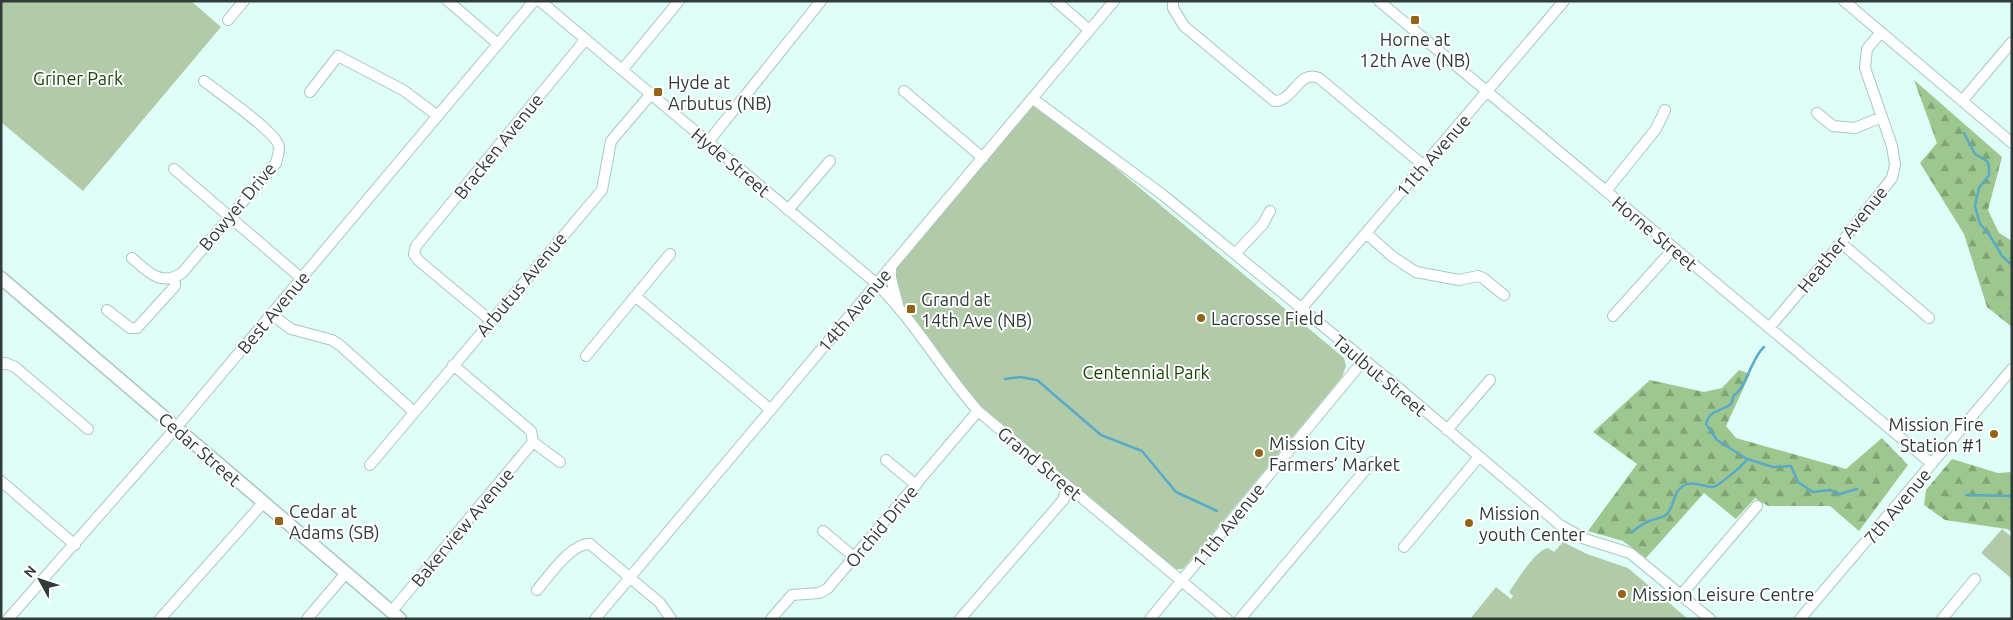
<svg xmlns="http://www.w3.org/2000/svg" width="2013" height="620" font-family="Ubuntu,sans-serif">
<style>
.forest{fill:url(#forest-firs)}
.park{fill:#b1cba8}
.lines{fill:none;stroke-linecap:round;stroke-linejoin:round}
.stream{stroke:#59aac8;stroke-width:2.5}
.minor-casing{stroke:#a9c7c1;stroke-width:12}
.major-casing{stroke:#a9c7c1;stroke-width:15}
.minor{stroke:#fff;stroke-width:10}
.major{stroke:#fff;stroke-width:12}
.poi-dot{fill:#956315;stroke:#fff;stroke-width:2}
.labels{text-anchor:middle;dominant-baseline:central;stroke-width:4;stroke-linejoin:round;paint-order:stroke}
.poi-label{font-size:18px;fill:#303c39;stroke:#fff;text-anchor:start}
.park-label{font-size:18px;fill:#173e02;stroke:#fff}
.street-label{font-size:18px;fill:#303c39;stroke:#fff}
</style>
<defs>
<pattern id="forest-firs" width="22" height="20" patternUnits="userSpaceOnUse" patternTransform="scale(1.25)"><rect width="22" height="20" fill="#9dc78e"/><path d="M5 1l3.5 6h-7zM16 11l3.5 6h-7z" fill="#80a375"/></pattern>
</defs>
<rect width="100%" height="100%" fill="#dffef8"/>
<path class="forest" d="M 1914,80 L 2002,157 L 1988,210 L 1999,233 L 2012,241 L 2012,327 L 1987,307 L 1964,234 L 1920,163 L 1937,143 Z
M 1739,370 L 1750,374 L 1726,426 L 1736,438 L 1846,469 L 1882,438 L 1908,465 L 1859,531 L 1830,506 L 1768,506 L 1755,498 L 1736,519 L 1704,493 L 1646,558 L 1623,541 L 1588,531 L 1637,464 L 1593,432 L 1650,380 L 1704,392 L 1722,388 Z
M 1952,459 L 1998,473 L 2012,472 L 2012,532 L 2007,529 L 1945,520 L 1924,505 L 1926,490 Z"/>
<path class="park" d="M 1,1 L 191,1 L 221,27 L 83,191 L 1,122 Z
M 1033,99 L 1344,358 L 1346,366 L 1342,377 L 1183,569 L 1176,569 L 1073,490 L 978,411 L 877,284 Z
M 2002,529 L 2012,537 L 2012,579 L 1981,553 Z
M 1563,542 L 1587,554 L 1628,568 L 1688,619 L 1470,619 L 1496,587 L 1511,599 L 1513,596 L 1509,592 C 1517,581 1536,549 1548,548 L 1554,552 Z"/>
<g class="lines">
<path class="stream" d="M 1964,133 L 1975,154 L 1987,161 L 1989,166 L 1989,175 L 1979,188 L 1975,206 L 1980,224 L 1989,234 L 2002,256 L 2012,265
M 1005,379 L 1020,377 L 1037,380 L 1101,435 L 1142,451 L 1176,492 L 1217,511
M 1747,459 L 1717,440 L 1706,424 C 1710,409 1721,412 1731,404 L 1734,395 C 1745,390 1752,357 1764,347
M 1966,495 L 2012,496
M 1632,532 C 1637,528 1646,522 1652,520 C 1657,518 1661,519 1666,515 C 1675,507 1672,493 1683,486 C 1692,480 1703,487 1713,487 C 1717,487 1745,464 1747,459 L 1773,467 L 1791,466 L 1798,482 L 1813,492 L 1830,490 L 1840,494 L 1857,489"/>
<defs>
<path id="minor" d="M 448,1 L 498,44
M 540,1 L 877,284 C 915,322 942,370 978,411 L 1227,619
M 1056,1 L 1089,30
M 1173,1 L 1173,8 L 1184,26 L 1274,101 C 1294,102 1298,69 1319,78 L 1423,165
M 1379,1 L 1932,464
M 1844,1 L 2012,143
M 228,20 L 244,1
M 622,70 L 679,1
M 904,91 L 983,158
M 310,92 L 338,56 L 403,90 L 438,116
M 1033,99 L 1163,195 L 1389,380 L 1560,525 L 1585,539 L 1630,553 L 1710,619
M 1962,101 L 2012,42
M 1817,113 L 1833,126 L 1855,128 L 1882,117
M 708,142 L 821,1
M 174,169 L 301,278
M 1606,191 L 1656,129 L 1665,110
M 788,210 L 830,161
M 1366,233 L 1393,257 L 1416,272 L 1459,280 L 1478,276 L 1483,278 L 1504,295
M 1841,243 L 1929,318
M 1235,254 L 1263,224 L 1270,211
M 132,258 C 148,272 161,287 182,273 L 276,163 C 277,157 281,150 278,144 C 273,130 218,92 204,81
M 891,266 L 891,278 L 898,305
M 635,296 L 771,410
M 1301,309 L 1564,1
M 107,310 L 130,328 L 137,328 L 175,286 L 175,278
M 271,314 L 291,329 L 332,340 L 341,346 L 414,412
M 1613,316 L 1674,248
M 490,320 L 419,261 L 414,254 L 416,246 L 585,40
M 1769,328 L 1841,243 L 1892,178 L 1895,165 L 1892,146 L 1865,68 L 1867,49 L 1881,32
M 586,356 L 670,254
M 1,365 L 5,363 L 15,367 L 88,429
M 453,365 L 531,431 L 533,442 L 560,462
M 1447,430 L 1490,380
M 886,460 L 916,485
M 370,465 L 602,190 L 611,141 L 651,94
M 1,481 L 75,545
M 823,531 L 854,557
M 1404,547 L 1478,458
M 537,590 C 549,576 572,542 590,544 L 660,603 L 671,619
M 1681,595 L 1757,506
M 391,612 L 533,442
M 8,619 L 175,429 L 534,1
M 160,619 L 263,503
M 307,619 L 346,573
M 595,619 L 1114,1
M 771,619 L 792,595 L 819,593 L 827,589 L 978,411
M 960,619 L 1064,499 L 1066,485
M 1150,619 L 1363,361
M 1240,619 L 1372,462
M 1800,619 L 2012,369
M 1942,619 L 1975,579"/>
<path id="major" d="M 1,278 L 400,619"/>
</defs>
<use href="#minor" class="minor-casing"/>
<use href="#major" class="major-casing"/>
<use href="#minor" class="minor"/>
<use href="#major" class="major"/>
</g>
<g class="poi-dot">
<rect x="1410" y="15" width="10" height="10" rx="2.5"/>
<rect x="653" y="87" width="10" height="10" rx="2.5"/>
<rect x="906" y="304" width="10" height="10" rx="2.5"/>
<circle cx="1201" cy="318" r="5"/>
<circle cx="1994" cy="434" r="5"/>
<circle cx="1259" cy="453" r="5"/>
<rect x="274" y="516" width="10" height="10" rx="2.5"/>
<circle cx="1469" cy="523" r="5"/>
<circle cx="1622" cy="594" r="5"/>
</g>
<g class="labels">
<g class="poi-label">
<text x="1415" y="39" text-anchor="middle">Horne at<tspan x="1415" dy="21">12th Ave (NB)</tspan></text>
<text x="668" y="82">Hyde at<tspan x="668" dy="21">Arbutus (NB)</tspan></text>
<text x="921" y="299">Grand at<tspan x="921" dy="21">14th Ave (NB)</tspan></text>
<text x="1211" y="318">Lacrosse Field</text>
<text x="1984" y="424" text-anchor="end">Mission Fire<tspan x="1984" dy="21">Station #1</tspan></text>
<text x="1269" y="443">Mission City<tspan x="1269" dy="21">Farmers’ Market</tspan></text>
<text x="289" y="511">Cedar at<tspan x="289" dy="21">Adams (SB)</tspan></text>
<text x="1479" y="513">Mission<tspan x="1479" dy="21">youth Center</tspan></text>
<text x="1632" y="594">Mission Leisure Centre</text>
</g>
<g class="park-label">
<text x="78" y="78">Griner Park</text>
<text x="1146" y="372">Centennial Park</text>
</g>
<g class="street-label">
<text transform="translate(498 146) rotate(-51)">Bracken Avenue</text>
<text transform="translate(1433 155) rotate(-49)">11th Avenue</text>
<text transform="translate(731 162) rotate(40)">Hyde Street</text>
<text transform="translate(237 206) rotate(-50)">Bowyer Drive</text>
<text transform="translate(1655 233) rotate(40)">Horne Street</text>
<text transform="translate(1842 239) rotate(-51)">Heather Avenue</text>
<text transform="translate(521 284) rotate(-50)">Arbutus Avenue</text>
<text transform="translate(854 310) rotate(-50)">14th Avenue</text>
<text transform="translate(273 312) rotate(-50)">Best Avenue</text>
<text transform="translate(1380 375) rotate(40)">Taulbut Street</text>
<text transform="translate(200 449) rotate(41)">Cedar Street</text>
<text transform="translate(1040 463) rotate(40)">Grand Street</text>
<text transform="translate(1897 506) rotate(-50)">7th Avenue</text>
<text transform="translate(1228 525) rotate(-51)">11th Avenue</text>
<text transform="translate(881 526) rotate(-50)">Orchid Drive</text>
<text transform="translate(462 527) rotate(-50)">Bakerview Avenue</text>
</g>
</g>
<rect width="2013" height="620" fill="none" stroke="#303c39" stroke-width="5"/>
<g transform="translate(40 580) rotate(310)" stroke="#ffffff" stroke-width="4" paint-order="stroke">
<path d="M0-4L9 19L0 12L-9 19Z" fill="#303c39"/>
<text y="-8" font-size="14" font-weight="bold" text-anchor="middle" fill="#303c39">N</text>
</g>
</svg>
